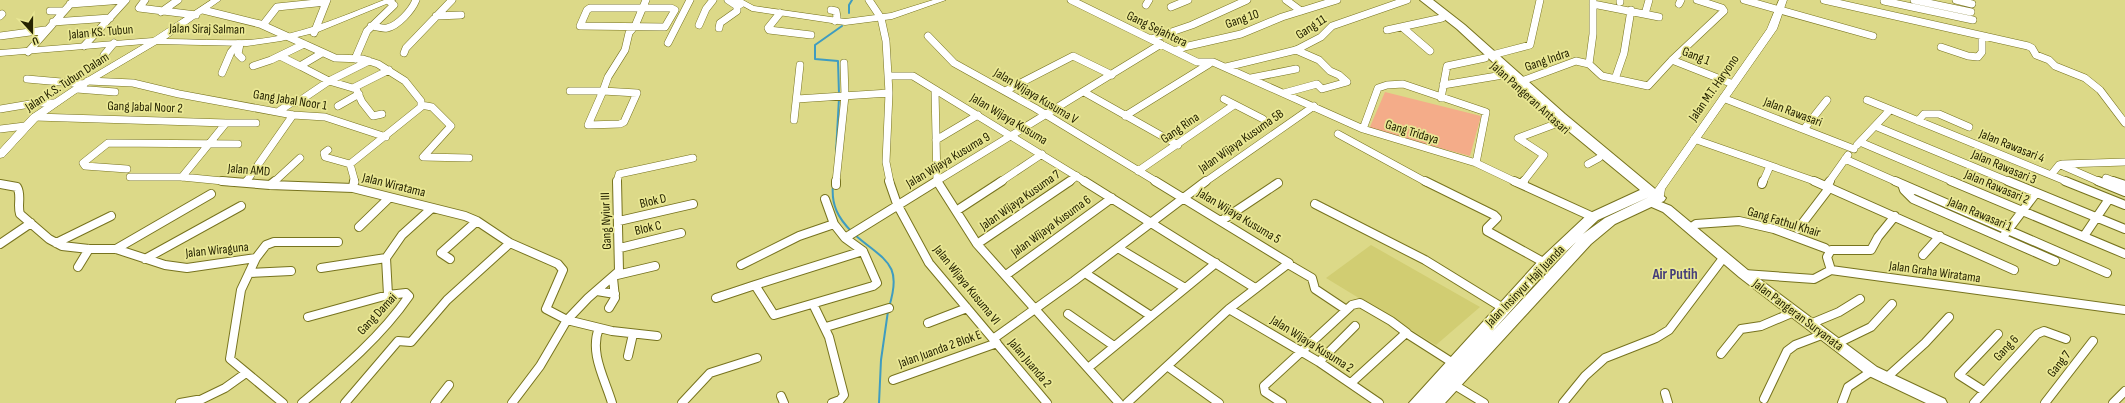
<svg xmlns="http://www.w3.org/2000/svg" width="2125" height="403" font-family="'Sofia Sans Condensed',sans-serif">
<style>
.built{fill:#d1cd72}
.green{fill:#f4ac89}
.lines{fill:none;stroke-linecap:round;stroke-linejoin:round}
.stream{stroke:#3f9cc0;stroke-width:2}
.street-far1-casing{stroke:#77731e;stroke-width:8}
.street-casing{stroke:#77731e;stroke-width:10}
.secondary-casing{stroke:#77731e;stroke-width:1}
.primary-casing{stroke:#77731e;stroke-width:2}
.highway-casing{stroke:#77731e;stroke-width:2}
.street-far1{stroke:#fff;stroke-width:7}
.street{stroke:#fff;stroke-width:8}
.secondary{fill:#fff;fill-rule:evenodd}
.primary{fill:#fff;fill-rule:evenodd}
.highway{fill:#fff;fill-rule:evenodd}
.labels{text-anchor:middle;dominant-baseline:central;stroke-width:3.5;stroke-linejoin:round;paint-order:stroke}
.street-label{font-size:13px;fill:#252301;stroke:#e9e794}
.quarter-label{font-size:15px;font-weight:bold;fill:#453d7a;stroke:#e9e794}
</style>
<rect width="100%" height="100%" fill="#dcd988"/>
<path class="built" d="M 1371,245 L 1480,307 L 1436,345 L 1326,278 Z"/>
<path class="green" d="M 1385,92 L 1481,116 L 1470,156 L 1369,129 Z"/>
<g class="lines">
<path class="stream" d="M 849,13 L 849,5 L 852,0
M 839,94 L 838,61 L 815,59 L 815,45 L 842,26
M 836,153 L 839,98
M 833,185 C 831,205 838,218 852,232
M 855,235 C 885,261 903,263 889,307
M 879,403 L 881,360 L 888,311"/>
<defs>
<path id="street-far1" d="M 145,0 L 139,8 L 196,15
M 728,0 L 737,6 L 741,4
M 869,0 L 881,18 L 886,41 L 889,93 L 886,162 L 890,182
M 1071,0 L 1197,62 L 1213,62 L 1363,129 L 1476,163 L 1516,182
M 1286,0 L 1301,11
M 1620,0 L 1620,2
M 1744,0 L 1873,36
M 1824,0 L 2028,46 L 2032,48 L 2036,55 L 2049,60 L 2055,66 L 2085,78 L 2100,90 L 2125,123
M 1914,0 L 1971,12
M 1956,0 L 1972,4
M 1884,1 L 1973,20
M 70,4 L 124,0
M 1593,4 L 1659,17
M 1679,4 L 1681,0
M 1146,5 L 1149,0
M 1171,7 L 1188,0
M 590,8 L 671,8 L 675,10 L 665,27 L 580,26 L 587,10 Z
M 203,10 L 260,24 L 335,58 L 363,59 L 378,64 L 405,81 L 421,101 L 421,107 L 350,164 L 355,182
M 831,10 L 836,11 L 837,17 L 835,21
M 50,11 L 63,11
M 161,12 L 178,0
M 780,13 L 768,28 L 769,30 L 811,35
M 1645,14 L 1649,0
M 0,16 L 2,14
M 436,16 L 461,15
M 53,22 L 110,18
M 263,25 L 277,7 L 326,2
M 699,25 L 706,9 L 713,0
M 371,26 C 376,26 382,29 387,28 C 398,26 412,10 416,0
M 1402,27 L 1430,51
M 719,28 L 720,23 L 737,11 L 737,6
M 1387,30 L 1442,18
M 314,33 L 327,0
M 0,36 L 45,30
M 928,36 L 954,63 L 1035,108 L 1157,182
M 1151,39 L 1192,25 L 1247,0
M 668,43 L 690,0
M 240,44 L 238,54 L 242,58
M 84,46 L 126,0
M 1941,47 L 1968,56 L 1978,57 L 1982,52 L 1982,36
M 1176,51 L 1184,47 L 1241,34 L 1282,17 L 1337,0
M 28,52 L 74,0
M 322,53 L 300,66 L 329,81 L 356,89 L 362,102 L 373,116 L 382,114
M 404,53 L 406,48 L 452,0
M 104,55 L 114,43
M 1492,55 L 1530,45 L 1540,0
M 280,56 L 300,66
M 355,59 L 367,31 L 394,5 L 389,1
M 1672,60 L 1733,84
M 1589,64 L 1602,76 L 1648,86 L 1672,60 L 1724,11 L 1722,8 L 1697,0
M 253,66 L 271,60 L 304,44
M 1226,67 L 1296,50 L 1321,37 L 1332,26 L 1407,0
M 222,73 L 231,52 L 238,44
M 888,76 L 913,76 L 1086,182
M 1251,78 L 1296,69
M 27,79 L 84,84
M 1615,79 L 1624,53 L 1631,10
M 88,81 L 133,83 L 179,94 L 293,115 L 325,117 L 386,137
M 1519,82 L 1576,61 L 1589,64 L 1593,34 L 1593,0
M 1443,85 L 1503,75
M 353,88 L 389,70
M 77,89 L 115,92
M 935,90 L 937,182
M 570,91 L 603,91
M 603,91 L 637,93 L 624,122 L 620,124 L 588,125 Z
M 603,91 L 608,77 L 625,50 L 629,33 L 635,26 L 646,0
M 1005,91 L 1073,56 L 1112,75
M 1084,92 L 1178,145
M 1284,93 L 1317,84 L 1322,89 L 1347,82 L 1339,75 L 1330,71 L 1319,60 L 1296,50
M 1441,98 L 1447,66 L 1485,58
M 1723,98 L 1854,149
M 797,99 L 889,93
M 1224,99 L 1263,119
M 1867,100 L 2068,182
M 421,105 L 432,107 L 451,126 L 423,157 L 469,158
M 338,106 L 359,94
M 0,109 L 36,103 L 55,103
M 279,111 L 291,103 L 298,102 L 329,81 L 369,61
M 1125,116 L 1209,64
M 35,117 L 226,123 L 182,177
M 794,120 L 800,65
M 1918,121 L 1924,114 L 1939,114 L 1969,127
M 226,123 L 256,123
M 1875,126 L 2010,182
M 0,129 L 25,126
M 1363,129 L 1378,88 L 1387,85 L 1403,84 L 1486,112 L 1476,163
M 1804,129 L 1827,100
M 1338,134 L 1426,182
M 1694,139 L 1817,182
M 936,140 L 978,115
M 1860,142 L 1954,182
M 1857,145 L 1889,111
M 328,150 L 324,153 L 325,157 L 350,164
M 1845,159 L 1897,182
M 1588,164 L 1599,158
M 2061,165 L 2100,182
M 127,169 L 85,166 L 83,163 L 108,143 L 238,144
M 1138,171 L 1234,105
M 2051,175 L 2059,165 L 2063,164 L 2125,162
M 130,177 L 182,177 L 233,182
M 2106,178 L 2116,182
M 246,182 L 293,115
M 274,182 L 300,158
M 617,182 L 619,174 L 693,158
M 836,182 L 845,96 L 844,63
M 935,182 L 1161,44
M 1000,182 L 1042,154
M 1069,182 L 1077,176
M 1205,182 L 1314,106
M 1523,182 L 1544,155 L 1518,138 L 1558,123
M 1763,182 L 1770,166
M 1829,182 L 1848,155"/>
<path id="street" d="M 222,181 L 270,185 L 353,188 L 465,216 L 477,221 L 510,243 L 558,264 L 563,270 L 546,309 L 567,320 L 540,366 L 512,403
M 617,181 L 619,271 L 588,298 L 567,320 L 612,331 L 657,336
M 889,181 L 897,204 L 929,263 L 1047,403
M 937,181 L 977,244 L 1119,403
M 1084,181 L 1255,288
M 1425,181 L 1494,215 L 1497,218 L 1487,228 L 1487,231 L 1545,263
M 1514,181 L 1593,217
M 1814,181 L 2014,270
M 1895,181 L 2107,273
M 1951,181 L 2125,254
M 2008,181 L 2125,229
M 2065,181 L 2125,205
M 2098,181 L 2125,192
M 2113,181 L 2125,185
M 246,182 L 247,181
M 0,184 L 17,187 C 22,195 17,205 20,214 L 49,239 L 62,246 L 89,249 L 116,249 L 165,265 L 187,268 L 256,258 L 241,290 L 230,359 L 283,403
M 1521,184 L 1524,181
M 1762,184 L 1763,181
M 1902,184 L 1904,190 L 1913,199 L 2055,261
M 270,185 L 275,181
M 836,185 L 836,181
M 1827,185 L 1830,181
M 353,188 L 354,181
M 825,199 L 834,224 L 845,238 L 937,181
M 1315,204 L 1425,260 L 1503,308
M 956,211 L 1002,181
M 619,221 L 693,204
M 1221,221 L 1278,183
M 359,227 L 389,198
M 1690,228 L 1696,224 L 1739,221 L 1774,229 L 1825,248
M 1798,229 L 1830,187
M 2005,234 L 2036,193
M 2084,236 L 2109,199
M 845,238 L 863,251
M 56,243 L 111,216
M 0,244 L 31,223
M 977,244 L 1070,181
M 620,248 L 681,233
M 1118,248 L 1185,288
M 116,249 L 211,194
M 863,251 L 877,283 L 873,286 L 774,315 L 755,285 Z
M 1923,255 L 1940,236
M 256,258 L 266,245 L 274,242 L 338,242
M 145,259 L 241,206
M 450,259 L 441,253 L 477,221
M 1288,264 L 1312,278 L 1315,289 L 1345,309
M 741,265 L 799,236 L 834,224
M 78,267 L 89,249
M 321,268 L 386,258
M 1831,270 L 1827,257 L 1831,250 L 1871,250 L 1878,237 L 1895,216
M 249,273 L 291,271
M 1085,273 L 1151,316
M 1744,274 L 1814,279 L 1831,270 L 2125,310
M 617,275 L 655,266
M 1006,275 L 1112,198
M 597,291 L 615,294
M 388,295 L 386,258 L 402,235 L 432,208
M 716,298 L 755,285
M 813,304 L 829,337 L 844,395 L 840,400 L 832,403
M 609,308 L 615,298 L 613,278
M 1229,309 L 1319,362 L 1379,403
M 1068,314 L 1114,346
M 928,323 L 967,308
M 1810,324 L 1839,312 L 1860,299
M 826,327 L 889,308
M 599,328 C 589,353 605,379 612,403
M 993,339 L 1074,281 L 1206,181
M 1836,344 L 1871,327 L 1892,304
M 1721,354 L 1741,329 L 1761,326 L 1794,312
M 628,356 L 633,334
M 1319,362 L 1355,326
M 1167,366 L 1219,403
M 1088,368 L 1216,263
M 1885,379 L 1925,343 L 1949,317
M 893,380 L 997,343
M 1351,383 L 1406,333 L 1453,363
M 1453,384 L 1484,403
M 1984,391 L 1959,375 L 1998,334
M 1665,393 L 1668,403
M 781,396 L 784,403
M 1764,399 L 1787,351 L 1795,345 L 1824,334
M 180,403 L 197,400
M 194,403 L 225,388 L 246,373
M 302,403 C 340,371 381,337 409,296 L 406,293 L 388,295 L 308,317
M 345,403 L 398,341 L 411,342 L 447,300 L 510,243
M 435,403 L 449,385
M 682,403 L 710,373 L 757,358
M 1127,403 L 1229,309 L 1289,263 L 1155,181
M 1282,403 L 1265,392 L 1264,386 L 1352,305 L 1360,303 L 1391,321 L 1407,333
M 1563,403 L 1585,376 L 1605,358 L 1656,338 L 1669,330 L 1724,257
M 1842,403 L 1848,387 L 1872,371
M 1974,403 L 2037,334 L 2044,331 L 2066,339
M 2045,403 L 2093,341
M 2113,403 L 2125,391"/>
<path id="secondary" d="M 211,0 L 221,0 L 166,39 C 193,39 220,41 246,40 C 294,38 340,17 384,0 L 396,0 L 318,32 L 281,41 L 247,46 L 157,44 L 91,83 L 39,119 L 4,157 L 0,158 L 0,149 L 31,115 L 85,79 L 144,44 L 0,56 L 0,50 L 153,38 Z
M 732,0 L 743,0 L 754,6 L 845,19 L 891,13 L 933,0 L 946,0 L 892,19 L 845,25 L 752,11 Z
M 1779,0 L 1787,0 L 1777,29 L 1665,189 L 1663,201 L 1655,201 L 1654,198 L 1655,189 L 1767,29 Z"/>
<path id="primary" d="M 1651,198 L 1671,206 L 1749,271 L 1877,367 L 1945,399 L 1947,403 L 1926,403 L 1867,375 L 1739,277 L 1663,212 L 1647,205 L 1645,202 L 1647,199 Z"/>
<path id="highway" d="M 1420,0 L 1433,0 L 1465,25 L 1565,114 L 1666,198 L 1664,201 L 1615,224 L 1591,244 L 1445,403 L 1409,403 L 1540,259 L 1588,214 L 1640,190 L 1555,120 L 1457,29 ZM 1649,197 L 1605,218 L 1583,234 L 1598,220 ZM 1576,242 L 1491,333 L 1550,267 Z"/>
</defs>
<use href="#street-far1" class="street-far1-casing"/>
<use href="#street" class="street-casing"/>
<use href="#secondary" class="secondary-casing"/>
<use href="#primary" class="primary-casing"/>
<use href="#highway" class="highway-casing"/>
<use href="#street-far1" class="street-far1"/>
<use href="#street" class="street"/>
<use href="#secondary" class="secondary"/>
<use href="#primary" class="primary"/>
<use href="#highway" class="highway"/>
</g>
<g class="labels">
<g class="street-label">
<text transform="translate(1242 19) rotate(-19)">Gang 10</text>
<text transform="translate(1311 27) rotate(-33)">Gang 11</text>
<text transform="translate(207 29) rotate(1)">Jalan Siraj Salman</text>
<text transform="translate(1157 29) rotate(26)">Gang Sejahtera</text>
<text transform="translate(101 32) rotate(-5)">Jalan KS. Tubun</text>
<text transform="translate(1696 56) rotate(21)">Gang 1</text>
<text transform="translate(1547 60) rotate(-19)">Gang Indra</text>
<text transform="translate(67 82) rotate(-33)">Jalan K.S. Tubun Dalam</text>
<text transform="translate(1714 88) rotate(-55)">Jalan M.T. Haryono</text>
<text transform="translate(1036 96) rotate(31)">Jalan Wijaya Kusuma V</text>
<text transform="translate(1530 98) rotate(42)">Jalan Pangeran Antasari</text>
<text transform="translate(290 100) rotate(9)">Gang Jabal Noor 1</text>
<text transform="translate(145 107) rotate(2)">Gang Jabal Noor 2</text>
<text transform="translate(1793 112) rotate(21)">Jalan Rawasari</text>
<text transform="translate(1009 119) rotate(31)">Jalan Wijaya Kusuma</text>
<text transform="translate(1180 128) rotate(-35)">Gang Rina</text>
<text transform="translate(1412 132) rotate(17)">Gang Tridaya</text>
<text transform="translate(1241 141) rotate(-35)">Jalan Wijaya Kusuma 5B</text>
<text transform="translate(2012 146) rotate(22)">Jalan Rawasari 4</text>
<text transform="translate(948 160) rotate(-31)">Jalan Wijaya Kusuma 9</text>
<text transform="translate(2004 167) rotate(23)">Jalan Rawasari 3</text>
<text transform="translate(249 170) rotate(5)">Jalan AMD</text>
<text transform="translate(394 185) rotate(14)">Jalan Wiratama</text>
<text transform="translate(1997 187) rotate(23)">Jalan Rawasari 2</text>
<text transform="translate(1020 200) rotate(-35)">Jalan Wijaya Kusuma 7</text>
<text transform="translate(653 201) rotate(-13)">Blok D</text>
<text transform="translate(1980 214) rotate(23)">Jalan Rawasari 1</text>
<text transform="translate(1239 216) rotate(31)">Jalan Wijaya Kusuma 5</text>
<text transform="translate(606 221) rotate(-92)">Gang Nyiur III</text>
<text transform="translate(1784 222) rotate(17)">Gang Fathul Khair</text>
<text transform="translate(1051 226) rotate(-36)">Jalan Wijaya Kusuma 6</text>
<text transform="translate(648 228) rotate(-13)">Blok C</text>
<text transform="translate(217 250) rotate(-6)">Jalan Wiraguna</text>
<text transform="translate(1935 272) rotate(8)">Jalan Graha Wiratama</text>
<text transform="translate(967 285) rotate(51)">Jalan Wijaya Kusuma VI</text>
<text transform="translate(1525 286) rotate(-46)">Jalan Insinyur Haji Juanda</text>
<text transform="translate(377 314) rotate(-47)">Gang Damai</text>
<text transform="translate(1798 315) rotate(37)">Jalan Pangeran Suryanata</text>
<text transform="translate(1312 344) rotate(32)">Jalan Wijaya Kusuma 2</text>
<text transform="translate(2006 348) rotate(-47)">Gang 6</text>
<text transform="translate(940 349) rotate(-20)">Jalan Juanda 2 Blok E</text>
<text transform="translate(1030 363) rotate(50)">Jalan Juanda 2</text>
<text transform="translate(2059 364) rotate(-52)">Gang 7</text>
</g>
<g class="quarter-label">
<text x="1675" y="274">Air Putih</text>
</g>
</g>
<g transform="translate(32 32) rotate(159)" stroke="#e9e794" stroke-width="3" paint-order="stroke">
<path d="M0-3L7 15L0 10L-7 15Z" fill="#252301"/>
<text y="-6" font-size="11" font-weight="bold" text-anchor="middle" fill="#252301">U</text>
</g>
</svg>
